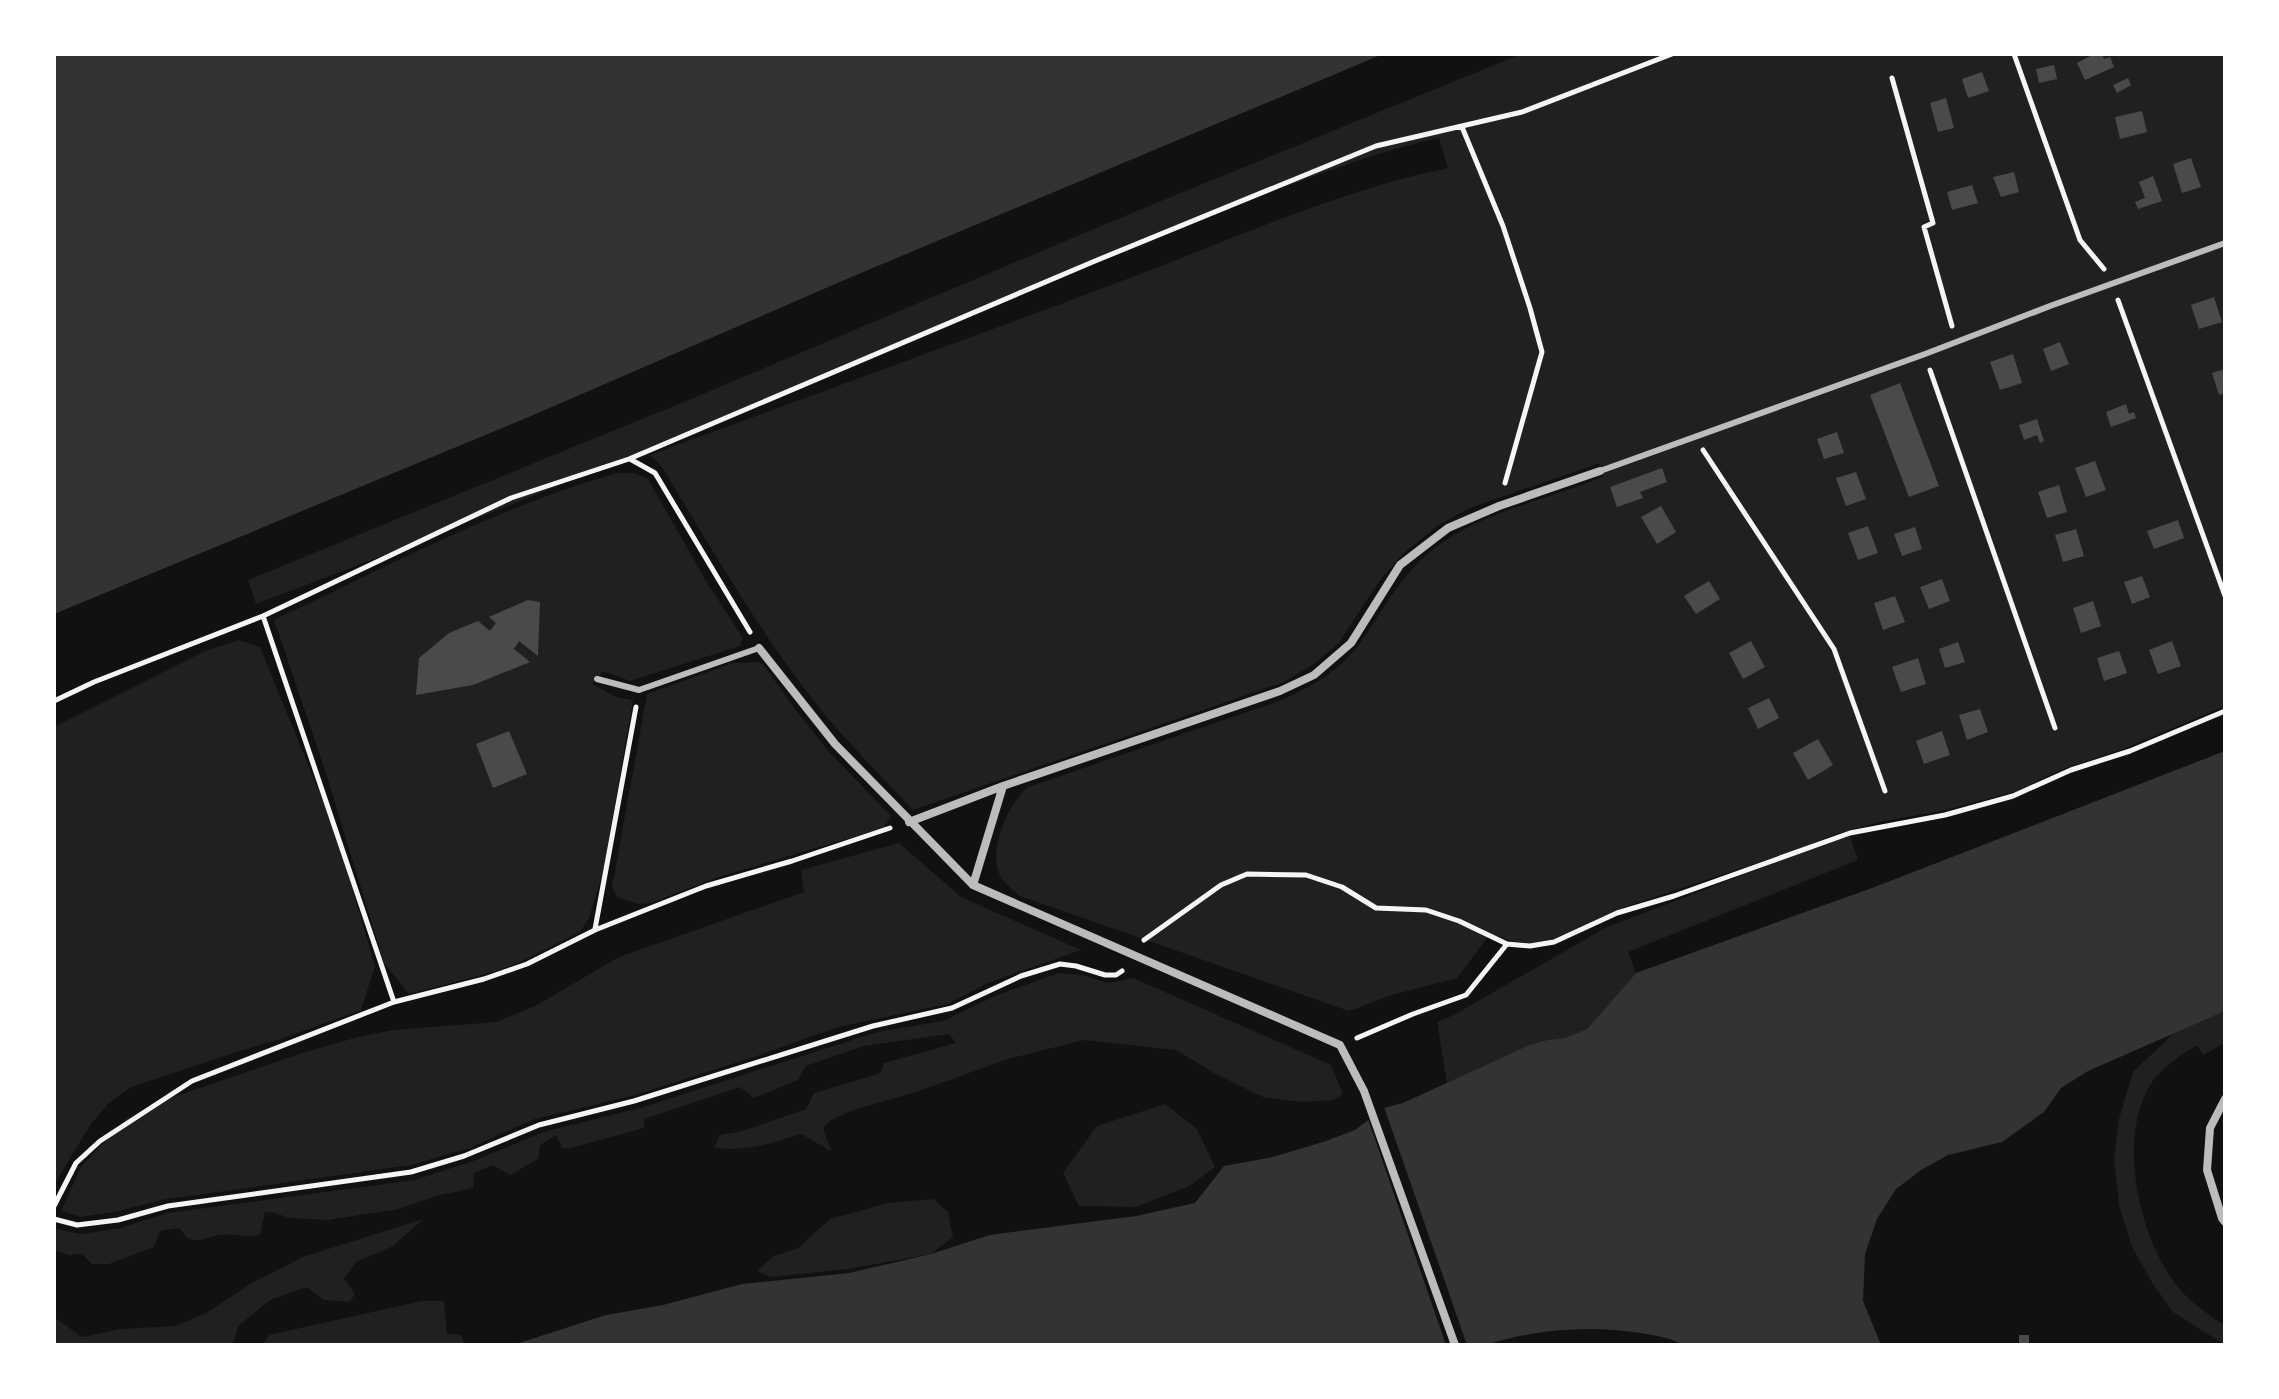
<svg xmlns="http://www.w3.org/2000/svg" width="2279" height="1399" font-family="Spectral,serif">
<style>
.green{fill:#202020}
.water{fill:#333}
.pier{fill:#111}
.building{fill:#4a4a4a}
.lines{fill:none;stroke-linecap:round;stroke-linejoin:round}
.path{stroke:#f5f5f5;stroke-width:5}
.service{stroke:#bcbcbc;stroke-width:6}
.minor{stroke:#bcbcbc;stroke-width:8}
</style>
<rect width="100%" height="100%" fill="#111"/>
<path class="green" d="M 1521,54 L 2225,54 L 2225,706 L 2126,748 L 2063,769 L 2017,791 L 1942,811 L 1884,821 L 1836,834 L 1796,850 L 1622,908 L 1553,939 L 1536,943 L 1518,943 L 1490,934 L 1457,978 L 1392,995 L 1349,1011 L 1020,896 C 1013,890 1002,882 999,873 C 989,848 1008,804 1028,787 L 1282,700 C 1312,686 1340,671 1360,643 C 1384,610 1398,578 1431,551 C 1478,512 1548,500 1604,476 L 1600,471 L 1600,463 L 1467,509 L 1436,527 L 1404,553 L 1380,580 L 1338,644 L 1314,664 L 1284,682 L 913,810 C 880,775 847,742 817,705 C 758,630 711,548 662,467 L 650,455 C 809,396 969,339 1127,279 C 1233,239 1337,191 1448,168 L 1439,138 C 1374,152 1312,177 1250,200 C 1157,235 1064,274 972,313 C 734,413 497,514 256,604 L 248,580 L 703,394 L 1139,210 Z
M 617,473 L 634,473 L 648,479 L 706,581 L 743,638 L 740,646 L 630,681 L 603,671 L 592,684 L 616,697 L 633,700 L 603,873 L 589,918 L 580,932 L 516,964 L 489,973 L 409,994 L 384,963 L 325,770 L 274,620 C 386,567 497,507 617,473 Z
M 239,640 L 260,647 L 336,833 L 375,966 L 361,1010 L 281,1039 L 246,1049 L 131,1087 L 108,1104 L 91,1124 L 54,1185 L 54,727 L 205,651 Z
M 756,662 L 763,664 L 795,709 L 830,753 L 891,816 L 884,828 L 718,877 L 651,903 L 638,904 L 617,897 L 612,887 L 647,694 L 733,663 Z
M 1849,834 L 1858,860 L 1628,952 L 1636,973 L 1587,1029 L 1565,1038 L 1547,1040 L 1529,1045 L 1447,1083 L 1437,1022 L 1454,1015 L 1605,928 Z
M 899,843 L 961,897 L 1081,950 L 988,983 L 948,1004 L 838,1027 L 754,1057 L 635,1095 L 535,1119 L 469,1148 L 411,1165 L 161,1200 L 119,1211 L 81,1217 L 61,1211 L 81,1167 L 126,1119 L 162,1101 L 302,1053 L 358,1037 L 393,1030 L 497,1022 L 537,1005 L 619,957 L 804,892 L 801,870 Z
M 1059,973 L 1082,975 L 1108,983 L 1133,978 L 1331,1065 L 1343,1094 L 1333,1100 L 1302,1102 L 1263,1097 L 1214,1073 L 1176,1050 L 1084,1040 L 1008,1059 L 913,1093 L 850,1111 L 830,1121 L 823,1128 L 831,1151 L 801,1134 C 770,1144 747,1151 714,1148 L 720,1135 L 743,1131 L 806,1109 L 814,1093 L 881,1073 L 884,1063 L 956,1043 L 949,1034 L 864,1046 L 806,1066 L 798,1080 L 754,1098 L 740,1087 L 644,1119 L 644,1128 L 571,1148 L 562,1148 L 556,1135 L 540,1145 L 538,1159 L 510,1175 L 493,1165 L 474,1173 L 473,1188 L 436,1196 L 399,1209 L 328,1220 L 289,1218 L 275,1213 L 265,1212 L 260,1235 C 243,1238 236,1233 220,1235 C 205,1237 207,1242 188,1239 L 179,1228 L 160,1231 L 154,1247 L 109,1264 L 92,1264 L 82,1254 L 68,1255 L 55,1250 L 56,1229 L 81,1234 L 120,1228 L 168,1213 L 415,1180 L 476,1160 L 543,1132 L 640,1108 L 877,1032 L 943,1021 L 997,995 Z
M 2225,1011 L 2225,1043 L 2203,1055 L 2197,1045 C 2182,1054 2165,1065 2154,1079 C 2114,1135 2139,1243 2182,1292 C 2194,1305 2211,1316 2225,1326 L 2225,1345 L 2173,1312 L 2153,1284 L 2132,1247 L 2119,1205 L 2114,1159 L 2119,1119 L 2133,1072 L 2174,1033 Z
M 1165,1104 L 1197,1129 L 1215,1167 L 1189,1186 L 1136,1207 L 1079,1206 L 1063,1173 L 1097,1126 Z
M 933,1199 L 948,1212 L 953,1237 L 931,1254 L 848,1269 L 771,1277 L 757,1271 L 774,1256 L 798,1248 L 830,1219 L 888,1203 Z
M 423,1219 L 393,1246 L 356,1262 L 344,1279 L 355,1294 L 350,1302 L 324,1300 L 307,1287 L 270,1300 L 238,1326 L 233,1345 L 54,1345 L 54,1317 L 82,1337 L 121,1329 L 176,1326 L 208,1312 L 252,1283 L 303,1257 Z
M 422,1301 L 444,1301 L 447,1334 L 461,1335 L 465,1345 L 263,1345 L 269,1335 Z"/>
<path class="water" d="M 54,54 L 1383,54 L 849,278 L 531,416 L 54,614 Z
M 2225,751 L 2225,1011 L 2088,1071 L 2061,1088 L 2044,1112 L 2002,1142 L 1948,1155 L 1921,1170 L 1896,1189 L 1877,1219 L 1865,1254 L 1863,1301 L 1881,1345 L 1683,1345 C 1670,1337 1656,1336 1641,1333 C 1586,1325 1538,1329 1485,1345 L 513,1345 L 606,1315 L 663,1305 L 742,1284 L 849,1273 L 931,1254 L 990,1235 L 1136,1216 L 1195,1203 L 1224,1166 L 1273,1157 L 1326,1141 L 1355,1130 L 1384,1108 L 1403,1103 L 1529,1045 L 1547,1040 L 1565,1038 L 1587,1029 L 1636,973 L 1872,888 Z"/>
<path class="pier" d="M 1383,1104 L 1467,1345 L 1446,1345 L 1367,1116 Z"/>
<path class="building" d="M 2094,54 L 2102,54 L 2104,59 L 2110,57 L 2114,67 L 2085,80 L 2077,63 Z
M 2054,65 L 2057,79 L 2039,83 L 2036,69 Z
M 1982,72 L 1989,91 L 1968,98 L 1962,79 Z
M 2128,78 L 2131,85 L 2117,93 L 2113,85 Z
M 1946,98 L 1954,128 L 1938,132 L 1930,103 Z
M 2142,111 L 2147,132 L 2120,139 L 2115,117 Z
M 2191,158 L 2201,187 L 2182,193 L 2173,164 Z
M 2014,172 L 2019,192 L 2001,197 L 1993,177 Z
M 2153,176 L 2162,201 L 2138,209 L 2135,202 L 2145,198 L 2139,182 Z
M 1972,185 L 1978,203 L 1952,210 L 1947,192 Z
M 2214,297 L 2222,322 L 2199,329 L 2191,305 Z
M 2060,342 L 2069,364 L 2051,371 L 2043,349 Z
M 2013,354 L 2022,383 L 2000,390 L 1990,362 Z
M 2225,369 L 2225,393 L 2219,395 L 2212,373 Z
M 1900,383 L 1939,486 L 1909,497 L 1870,395 Z
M 2126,404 L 2129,414 L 2134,412 L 2136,418 L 2111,427 L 2106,412 Z
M 2037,419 L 2044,441 L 2040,443 L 2037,435 L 2024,440 L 2019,425 Z
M 1837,432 L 1844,453 L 1824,459 L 1817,439 Z
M 2095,461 L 2106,490 L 2086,497 L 2075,468 Z
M 1662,468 L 1667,482 L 1640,492 L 1643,498 L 1617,507 L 1610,487 Z
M 1856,472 L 1866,499 L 1846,506 L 1836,478 Z
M 2059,485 L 2067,512 L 2047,518 L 2038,492 Z
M 1661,506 L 1676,532 L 1657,544 L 1641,517 Z
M 2178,520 L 2184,538 L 2154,549 L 2147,531 Z
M 1868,526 L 1878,553 L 1858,560 L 1848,533 Z
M 1915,527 L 1922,549 L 1902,556 L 1894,534 Z
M 2076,529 L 2084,556 L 2063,562 L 2055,535 Z
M 2142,576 L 2150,597 L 2132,604 L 2124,582 Z
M 1942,579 L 1950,601 L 1929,609 L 1920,587 Z
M 1709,581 L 1720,599 L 1696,614 L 1684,596 Z
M 1895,596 L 1905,622 L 1883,630 L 1874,603 Z
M 528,600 L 540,602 L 538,656 L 519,641 L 514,649 L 530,662 L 473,685 L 416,695 L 419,658 L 449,633 L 478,621 L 490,631 L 496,623 L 489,617 Z
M 2093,601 L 2101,626 L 2081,633 L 2073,608 Z
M 1751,641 L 1765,667 L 1743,679 L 1729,653 Z
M 2172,641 L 2181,666 L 2158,674 L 2149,650 Z
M 1958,642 L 1965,662 L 1945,668 L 1939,649 Z
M 2119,651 L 2127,673 L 2104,681 L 2097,658 Z
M 1918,658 L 1926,684 L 1901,692 L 1892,667 Z
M 1769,698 L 1779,718 L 1758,729 L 1748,708 Z
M 1980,709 L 1988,732 L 1967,740 L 1959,715 Z
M 509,731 L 527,774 L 493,788 L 476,744 Z
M 1942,731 L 1950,755 L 1924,764 L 1916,741 Z
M 1818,739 L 1833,765 L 1808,780 L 1793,753 Z
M 2019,1335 L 2029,1335 L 2029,1344 L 2019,1344 Z"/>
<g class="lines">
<path class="path" d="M 2014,54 L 2080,240 L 2104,269
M 1892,78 L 1933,223 L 1924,227 L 1952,326
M 1462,127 L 1503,226 L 1530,308 L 1542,352 L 1505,483
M 2118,300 L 2225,596
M 1930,370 L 2055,728
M 1703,450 L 1834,649 L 1885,791
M 630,459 L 655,473 L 750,632
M 263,616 L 394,1002
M 54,701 L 94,682 L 263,616 L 511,498 L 629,459 L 1095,261 L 1376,146 L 1522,112 L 1672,54
M 595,929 L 636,707
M 1144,940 L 1221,885 L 1247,874 L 1306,875 L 1342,887 L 1376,908 L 1426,910 L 1459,921 L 1507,944 L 1530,946 L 1554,942 L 1617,913 L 1674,896 L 1850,833 L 1945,815 L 2013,796 L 2071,770 L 2130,751 L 2225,711
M 1357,1038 L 1413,1014 L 1466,995 L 1507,944
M 54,1206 L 76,1163 L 100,1141 L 192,1081 L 394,1002 L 484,979 L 527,964 L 595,930 L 706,886 L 792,861 L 890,828
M 54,1219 L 77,1225 L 118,1220 L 168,1206 L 411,1172 L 464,1156 L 539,1125 L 634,1101 L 873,1026 L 952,1008 L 1021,976 L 1060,964 L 1076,966 L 1105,975 L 1116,975 L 1122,971"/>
<path class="service" d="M 1600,471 L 1925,354 L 2050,306 L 2225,243
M 597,679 L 639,690 L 759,648"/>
<path class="minor" d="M 759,648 L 835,744 L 973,885 L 1340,1045 L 1364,1091 L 1455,1345
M 909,822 L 1003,786 L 1280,691 L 1314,675 L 1351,643 L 1400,565 L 1448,528 L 1499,506 L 1600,471
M 973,885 L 1003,786
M 2225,1099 L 2210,1128 L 2207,1170 L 2222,1218 L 2225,1222"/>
</g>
<rect width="2279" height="1399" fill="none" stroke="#ffffff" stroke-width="112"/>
</svg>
